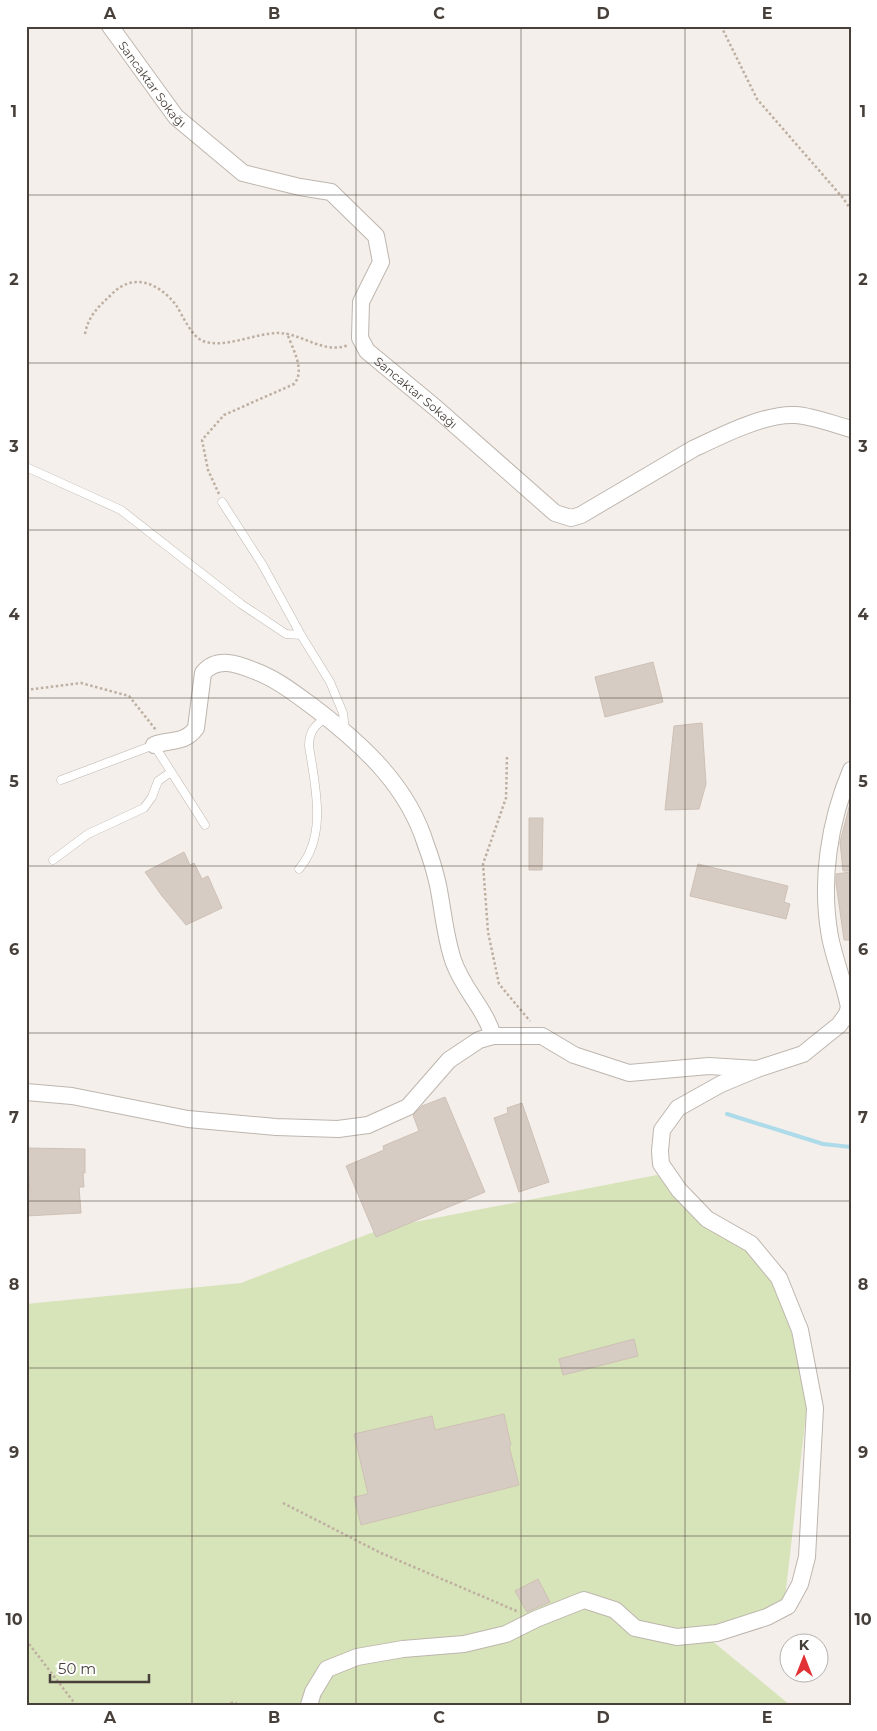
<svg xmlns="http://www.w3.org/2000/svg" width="877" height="1731" font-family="Montserrat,sans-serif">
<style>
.green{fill:#d7e3b8}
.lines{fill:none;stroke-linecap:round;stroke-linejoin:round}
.stream{stroke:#aedbe9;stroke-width:4}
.building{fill:#d7ccc4;stroke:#cec0b5}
.lane-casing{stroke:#beb6ae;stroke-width:9}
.street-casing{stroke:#beb6ae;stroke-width:18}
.path{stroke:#beafa1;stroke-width:2.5;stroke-dasharray:2.5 2.5;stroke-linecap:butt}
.lane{stroke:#fff;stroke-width:8}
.street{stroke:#fff;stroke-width:16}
.grid{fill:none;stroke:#473f39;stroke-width:1;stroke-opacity:0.55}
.labels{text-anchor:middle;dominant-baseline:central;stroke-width:4;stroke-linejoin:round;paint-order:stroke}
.street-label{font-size:12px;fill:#473f39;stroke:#fff}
.neatline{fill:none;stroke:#473f39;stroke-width:2}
.grid-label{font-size:16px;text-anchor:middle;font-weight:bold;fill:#473f39}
</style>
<rect width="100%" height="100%" fill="#f4efeb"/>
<path class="green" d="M 657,1175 L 779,1274 L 807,1405 L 784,1607 L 700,1631 L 790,1705 L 26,1705 L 26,1304 L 241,1283 L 384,1228 Z"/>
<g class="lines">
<path class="stream" d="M 727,1114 L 823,1144 L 851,1147"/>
</g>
<path class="building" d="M 653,662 L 663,702 L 605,717 L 595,677 Z
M 702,723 L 706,784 L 699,809 L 665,810 L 674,726 Z
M 851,800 L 851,871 L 843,871 L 840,842 Z
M 529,818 L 543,818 L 542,870 L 529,870 Z
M 184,852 L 190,865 L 194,863 L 202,879 L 208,876 L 222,908 L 186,925 L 162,896 L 145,872 Z
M 698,864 L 788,886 L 784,902 L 790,904 L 786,919 L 690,896 Z
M 851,872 L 851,940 L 844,940 L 836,883 L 836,874 Z
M 445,1097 L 485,1192 L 376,1237 L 346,1166 L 384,1150 L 383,1146 L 419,1131 L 413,1115 L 422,1106 Z
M 522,1103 L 549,1182 L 519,1192 L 494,1118 L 508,1113 L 507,1108 Z
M 27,1148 L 85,1149 L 85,1173 L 83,1173 L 84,1187 L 79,1187 L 81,1213 L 26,1216 L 26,1192 L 30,1192 L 28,1172 L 26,1172 Z
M 634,1339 L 638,1356 L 563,1375 L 559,1359 Z
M 504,1414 L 511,1445 L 509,1446 L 519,1485 L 361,1525 L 354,1497 L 368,1494 L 354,1434 L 432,1416 L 435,1430 Z
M 538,1579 L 550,1602 L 527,1612 L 515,1591 Z"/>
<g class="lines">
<defs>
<path id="lane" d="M 26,467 L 121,510 L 241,604 L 286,634 L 301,635
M 222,502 L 262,564 L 301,635 L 330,682 L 343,713 L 345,730
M 61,780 L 154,745 L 205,825
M 53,860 L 88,834 L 144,808 L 152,797 L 158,781 L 171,772
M 299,869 C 328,835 315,786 309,746 C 309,731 315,725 327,717"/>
<g id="street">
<path id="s1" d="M 110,26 L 176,117 L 243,173 L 300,187 L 331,192 L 376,236 L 381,262 L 361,302 L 360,338 L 367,351 L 437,409 L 555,513 L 571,518 L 581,515 L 693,449 C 720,436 766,413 795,415 C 814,416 832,424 851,429"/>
<path d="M 154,745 C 170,739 185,744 196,728 L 203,673 C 217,656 238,664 255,671 C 277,679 297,695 316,709 C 363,745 408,786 426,845 C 431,858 435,872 438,885 C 443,910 445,936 453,960 C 462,988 485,1008 493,1036"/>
<path d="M 26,1092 L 72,1096 L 188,1119 L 276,1127 L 338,1129 L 368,1125 L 408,1107 L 449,1060 L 479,1040 L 493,1036 L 542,1036 L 574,1055 L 629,1073 L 709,1066 L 757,1069 L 803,1054 L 839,1025 L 847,1014 L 849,1007 C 844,983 835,961 830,937 C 820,881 829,822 851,770"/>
<path d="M 309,1705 L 313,1692 L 327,1669 L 357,1657 L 403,1649 L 464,1644 L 506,1634 L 536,1619 L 584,1600 L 615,1610 L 635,1628 L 677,1637 L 717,1633 L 767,1617 L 788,1606 L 800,1584 L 807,1557 L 815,1408 L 800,1330 L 779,1278 L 751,1244 L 707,1219 L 679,1190 L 661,1164 L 660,1151 L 662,1130 L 678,1108 L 721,1084 L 757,1069"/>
</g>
</defs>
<use href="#lane" class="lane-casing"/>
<use href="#street" class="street-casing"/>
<path class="path" d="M 721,26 L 757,99 L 843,198 L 851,210
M 85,334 C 88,316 99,306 112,294 C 133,272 159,283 176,305 C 183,316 191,336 203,341 C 224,349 256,333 278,333 C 302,333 324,355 348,345
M 219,494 L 208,470 L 202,440 L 224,415 L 294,384 C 306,370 292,348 287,333
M 26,690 L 81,683 L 129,696 L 156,730
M 507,757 L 506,798 L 483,864 L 488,932 L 499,984 L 530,1021
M 283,1503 L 381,1553 L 519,1612
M 26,1640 L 76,1705
M 226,1705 L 234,1702 L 238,1705"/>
<use href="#lane" class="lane"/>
<use href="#street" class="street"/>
</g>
<path class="grid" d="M 192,26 L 192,1705M 356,26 L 356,1705M 521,26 L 521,1705M 685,26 L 685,1705M 26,195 L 851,195M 26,363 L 851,363M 26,530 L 851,530M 26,698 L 851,698M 26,866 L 851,866M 26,1033 L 851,1033M 26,1201 L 851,1201M 26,1368 L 851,1368M 26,1536 L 851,1536"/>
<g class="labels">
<g class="street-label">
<text stroke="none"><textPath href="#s1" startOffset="72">Sancaktar Sokağı</textPath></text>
<text stroke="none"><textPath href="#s1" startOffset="539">Sancaktar Sokağı</textPath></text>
</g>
</g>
<rect width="877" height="1731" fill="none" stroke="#ffffff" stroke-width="55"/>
<g transform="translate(804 1658)"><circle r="24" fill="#ffffff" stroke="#b5b2b0"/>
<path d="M0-4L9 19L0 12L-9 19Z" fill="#e33236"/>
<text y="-8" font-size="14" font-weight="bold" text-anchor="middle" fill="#473f39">K</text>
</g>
<path d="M50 1674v8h99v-8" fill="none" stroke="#473f39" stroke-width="2.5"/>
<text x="58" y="1674" font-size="15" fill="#473f39" stroke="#ffffff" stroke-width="4" paint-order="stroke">50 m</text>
<rect x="28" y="28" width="822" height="1676" class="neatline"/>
<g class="grid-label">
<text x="110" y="19">A</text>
<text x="274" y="19">B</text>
<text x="439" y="19">C</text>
<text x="603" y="19">D</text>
<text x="767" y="19">E</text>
<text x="14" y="117">1</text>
<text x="863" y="117">1</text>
<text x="14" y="285">2</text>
<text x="863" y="285">2</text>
<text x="14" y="452">3</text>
<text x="863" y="452">3</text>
<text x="14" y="620">4</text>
<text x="863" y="620">4</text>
<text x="14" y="787">5</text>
<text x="863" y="787">5</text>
<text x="14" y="955">6</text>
<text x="863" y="955">6</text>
<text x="14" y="1123">7</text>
<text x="863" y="1123">7</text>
<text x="14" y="1290">8</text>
<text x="863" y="1290">8</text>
<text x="14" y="1458">9</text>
<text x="863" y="1458">9</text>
<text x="14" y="1625">10</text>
<text x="863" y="1625">10</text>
<text x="110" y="1723">A</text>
<text x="274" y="1723">B</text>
<text x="439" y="1723">C</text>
<text x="603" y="1723">D</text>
<text x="767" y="1723">E</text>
</g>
</svg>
